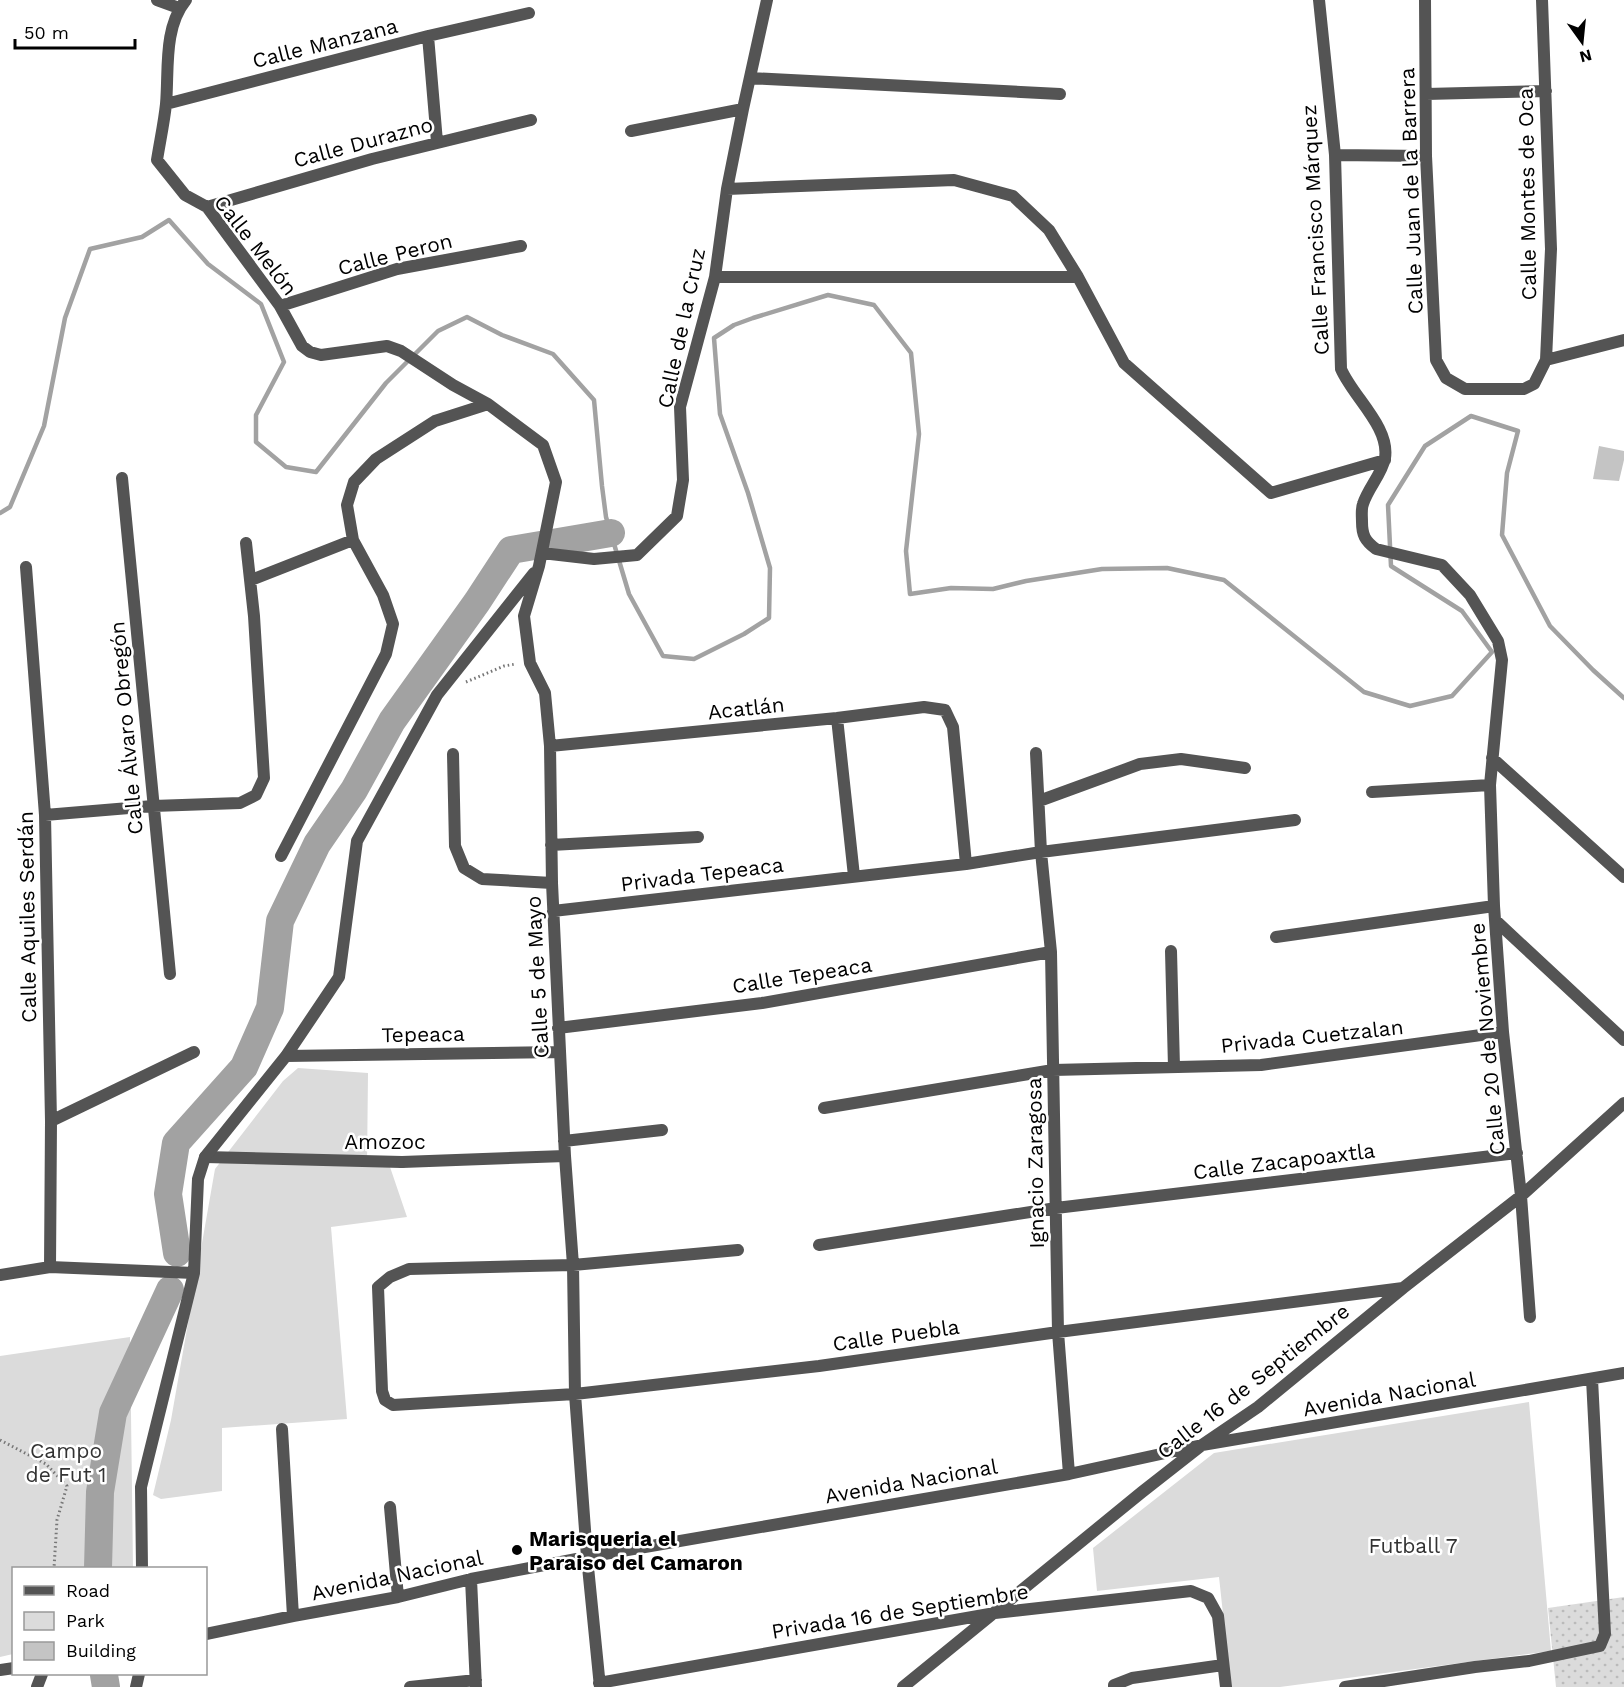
<svg xmlns="http://www.w3.org/2000/svg" width="1624" height="1687" font-family="'Work Sans',sans-serif">
<style>
.grass{fill:url(#grass-dots)}
.green{fill:#dbdbdb}
.lines{fill:none;stroke-linecap:round;stroke-linejoin:round}
.stream{stroke:#a2a2a2;stroke-width:4.5}
.river{stroke:#a2a2a2;stroke-width:28}
.building{fill:#c4c4c4}
.path{stroke:#767676;stroke-width:3;stroke-dasharray:1.5 3;stroke-linecap:butt}
.pedestrian{stroke:#545454;stroke-width:12}
.minor{stroke:#545454;stroke-width:12}
.poi-dot{fill:#000;stroke:#fff;stroke-width:2}
.labels{text-anchor:middle;dominant-baseline:central;stroke-width:5;stroke-linejoin:round;paint-order:stroke}
.street-label{font-size:21px;fill:#000;stroke:#fff}
.park-label{font-size:21px;fill:#323232;stroke:#fff}
.poi-label{font-size:21px;font-weight:bold;fill:#000;stroke:#fff;text-anchor:start}
</style>
<defs>
<pattern id="grass-dots" width="8" height="8" patternUnits="userSpaceOnUse" patternTransform="scale(1.5)"><rect width="8" height="8" fill="#dbdbdb"/><path d="M2 2h.1M6 6h.1" fill="none" stroke="#bababa" stroke-width="1.8" stroke-linecap="round"/></pattern>
</defs>
<rect width="100%" height="100%" fill="#fff"/>
<path class="grass" d="M 1624,1597 L 1624,1687 L 1556,1687 L 1548,1608 Z"/>
<path class="green" d="M 298,1068 L 368,1073 L 367,1165 L 390,1167 L 407,1217 L 331,1227 L 347,1419 L 222,1428 L 222,1491 L 161,1499 L 153,1495 L 171,1420 L 215,1169 L 283,1081 Z
M 130,1337 L 133,1568 L 14,1568 L 13,1654 L 0,1657 L 0,1356 Z
M 1529,1402 L 1551,1651 L 1280,1687 L 1231,1687 L 1219,1577 L 1097,1591 L 1093,1548 L 1214,1453 Z"/>
<g class="lines">
<path class="stream" d="M 0,513 L 10,507 L 44,426 L 65,318 L 90,249 L 142,237 L 169,220 L 208,264 L 261,304 L 284,362 L 256,415 L 256,442 L 286,467 L 316,472 L 386,383 L 438,331 L 467,317 L 502,335 L 553,354 L 594,400 L 602,486 L 606,517 L 629,594 L 663,656 L 694,659 L 744,634 L 769,618 L 770,568 L 748,493 L 720,414 L 714,338 L 734,325 L 753,318 L 828,295 L 874,305 L 911,353 L 919,434 L 906,551 L 910,594 L 951,588 L 993,589 L 1026,581 L 1102,569 L 1167,568 L 1224,580 L 1364,692 L 1410,706 L 1452,696 L 1492,652 L 1462,611 L 1391,566 L 1388,505 L 1425,446 L 1471,416 L 1518,431 L 1507,473 L 1502,535 L 1550,626 L 1593,670 L 1624,698"/>
<path class="river" d="M 177,1253 L 168,1194 L 176,1143 L 244,1067 L 270,1008 L 280,921 L 317,844 L 354,790 L 392,721 L 477,602 L 511,550 L 611,533
M 98,1568 L 100,1492 L 113,1413 L 170,1290
M 104,1675 L 106,1687"/>
</g>
<path class="building" d="M 1599,446 L 1624,451 L 1624,460 L 1619,481 L 1593,479 Z"/>
<g class="lines">
<path class="path" d="M 466,682 L 504,666 L 516,664
M 0,1440 L 46,1464 L 67,1486 L 57,1520 L 54,1568"/>
<path class="pedestrian" d="M 205,1157 L 402,1162"/>
<path class="minor" d="M 157,0 L 179,8
M 186,0 C 163,28 169,71 166,104 C 164,123 160,141 157,160 L 185,195 L 207,207 L 280,306 L 302,346 L 310,352 L 321,355 L 387,346 L 401,351 L 453,385 L 488,404 L 543,445 L 556,482 L 539,566 L 524,616 L 530,663 L 545,693 L 550,746 L 552,883 L 565,1156 L 573,1265 L 575,1394 L 587,1557 L 600,1687
M 1319,0 L 1335,155 L 1341,369 C 1353,397 1390,427 1385,458 C 1382,474 1368,488 1363,504 C 1361,509 1362,516 1362,522 C 1362,535 1365,541 1376,549 L 1442,565 L 1470,595 L 1498,641 L 1502,660 L 1490,785 L 1494,906 L 1503,1032 L 1521,1196 L 1530,1317
M 1425,0 L 1426,156 L 1436,360 L 1446,378 L 1465,389 L 1524,389 L 1534,384 L 1546,360 L 1551,249 L 1542,0
M 428,36 L 437,142
M 750,78 L 1060,94
M 1426,94 L 1546,91
M 166,104 L 428,36 L 529,13
M 631,131 L 743,109
M 1335,155 L 1426,156
M 727,189 L 954,180 L 1013,196 L 1049,230 L 1078,277 L 1124,363 L 1271,493 L 1385,460
M 207,207 L 372,159 L 531,120
M 715,277 L 1078,277
M 280,306 L 397,269 L 521,246
M 1546,360 L 1624,340
M 122,478 L 170,974
M 542,553 L 594,559 L 637,555 L 677,516 L 683,480 L 680,407 L 715,277 L 727,189 L 743,109 L 767,0
M 26,567 L 45,815 L 51,1121 L 50,1267
M 251,580 L 353,540
M 837,718 L 854,876
M 550,746 L 837,718 L 924,707 L 945,710 L 953,727 L 966,864
M 1036,753 L 1041,852 L 1051,952 L 1058,1332 L 1069,1474
M 453,754 L 455,846 L 464,868 L 482,879 L 552,883
M 1492,758 L 1624,877
M 1372,792 L 1490,785
M 1039,801 L 1140,764 L 1181,759 L 1245,768
M 45,815 L 153,806 L 240,803 L 256,795 L 264,778 L 254,616 L 246,543
M 551,845 L 698,837
M 281,856 L 386,654 L 393,624 L 383,595 L 353,540 L 347,505 L 354,482 L 376,459 L 435,421 L 488,404
M 553,911 L 966,864 L 1041,852 L 1295,820
M 1495,920 L 1624,1040
M 1276,937 L 1494,906
M 1171,951 L 1174,1067
M 558,1028 L 762,1003 L 1051,952
M 286,1056 L 560,1052
M 824,1108 L 1053,1070 L 1261,1065 L 1503,1032
M 51,1121 L 194,1052
M 564,1141 L 662,1130
M 402,1162 L 565,1156
M 819,1245 L 1056,1208 L 1517,1153
M 738,1250 L 573,1265 L 409,1269 L 390,1277 L 378,1287 L 382,1391 L 385,1400 L 393,1405 L 575,1394 L 819,1366 L 1058,1332 L 1403,1288
M 0,1275 L 50,1267 L 194,1273
M 282,1429 L 293,1616
M 390,1507 L 398,1597
M 142,1568 L 141,1487 L 194,1273 L 198,1179 L 205,1157 L 286,1056 L 339,977 L 357,841 L 437,695 L 534,573
M 471,1579 L 476,1687
M 206,1634 L 293,1616 L 398,1597 L 471,1579 L 587,1557 L 1069,1474 L 1202,1445 L 1624,1373
M 0,1670 L 14,1668
M 599,1683 L 995,1613 L 1191,1591 L 1208,1598 L 1218,1616 L 1226,1687
M 37,1687 L 42,1674
M 136,1687 L 139,1674
M 410,1687 L 476,1680
M 903,1687 L 1142,1492 L 1202,1445 L 1258,1407 L 1403,1288 L 1521,1196 L 1624,1103
M 1114,1687 L 1114,1685 L 1132,1678 L 1223,1665
M 1345,1687 L 1475,1667 L 1529,1661 L 1600,1646 L 1605,1634 L 1592,1379"/>
</g>
<circle class="poi-dot" cx="517" cy="1550" r="6"/>
<g class="labels">
<g class="street-label">
<text transform="translate(325 43) rotate(-14)">Calle Manzana</text>
<text transform="translate(363 142) rotate(-15)">Calle Durazno</text>
<text transform="translate(1411 191) rotate(-92)">Calle Juan de la Barrera</text>
<text transform="translate(1527 194) rotate(-91)">Calle Montes de Oca</text>
<text transform="translate(1315 230) rotate(-93)">Calle Francisco Márquez</text>
<text transform="translate(256 245) rotate(52)">Calle Melón</text>
<text transform="translate(395 254) rotate(-14)">Calle Peron</text>
<text transform="translate(681 328) rotate(-78)">Calle de la Cruz</text>
<text transform="translate(746 708) rotate(-6)">Acatlán</text>
<text transform="translate(126 728) rotate(-95)">Calle Álvaro Obregón</text>
<text transform="translate(702 874) rotate(-7)">Privada Tepeaca</text>
<text transform="translate(27 917) rotate(-91)">Calle Aquiles Serdán</text>
<text transform="translate(802 975) rotate(-9)">Calle Tepeaca</text>
<text transform="translate(537 977) rotate(-93)">Calle 5 de Mayo</text>
<text transform="translate(423 1034) rotate(-1)">Tepeaca</text>
<text transform="translate(1312 1036) rotate(-6)">Privada Cuetzalan</text>
<text transform="translate(1487 1039) rotate(-95)">Calle 20 de Noviembre</text>
<text x="385" y="1141">Amozoc</text>
<text transform="translate(1284 1161) rotate(-7)">Calle Zacapoaxtla</text>
<text transform="translate(1035 1163) rotate(-91)">Ignacio Zaragosa</text>
<text transform="translate(896 1335) rotate(-8)">Calle Puebla</text>
<text transform="translate(1253 1381) rotate(-38)">Calle 16 de Septiembre</text>
<text transform="translate(1389 1394) rotate(-10)">Avenida Nacional</text>
<text transform="translate(911 1481) rotate(-10)">Avenida Nacional</text>
<text transform="translate(397 1575) rotate(-12)">Avenida Nacional</text>
<text transform="translate(900 1611) rotate(-9)">Privada 16 de Septiembre</text>
</g>
<g class="park-label">
<text x="66" y="1450">Campo<tspan x="66" dy="24">de Fut 1</tspan></text>
<text x="1413" y="1545">Futball 7</text>
</g>
<g class="poi-label">
<text x="529" y="1538">Marisqueria el<tspan x="529" dy="24">Paraiso del Camaron</tspan></text>
</g>
</g>
<rect x="12" y="1567" width="195" height="108" fill="#ffffff" stroke="#999999" stroke-width="1.5"/>
<rect x="24" y="1586" width="30" height="9" fill="#545454" stroke="#999999" stroke-width="1.5"/>
<text x="66" y="1597" font-size="18" fill="#000000">Road</text>
<rect x="24" y="1612" width="30" height="18" fill="#dbdbdb" stroke="#999999" stroke-width="1.5"/>
<text x="66" y="1627" font-size="18" fill="#000000">Park</text>
<rect x="24" y="1642" width="30" height="18" fill="#c4c4c4" stroke="#999999" stroke-width="1.5"/>
<text x="66" y="1657" font-size="18" fill="#000000">Building</text>
<g transform="translate(1582 42) rotate(165)" stroke="#ffffff" stroke-width="4.5" paint-order="stroke">
<path d="M0-4.5L10 22L0 15L-10 22Z" fill="#000000"/>
<text y="-9" font-size="16" font-weight="bold" text-anchor="middle" fill="#000000">N</text>
</g>
<path d="M15 39v9h120v-9" fill="none" stroke="#000000" stroke-width="3"/>
<text x="24" y="39" font-size="18" fill="#000000" stroke="#ffffff" stroke-width="4.5" paint-order="stroke">50 m</text>
</svg>
